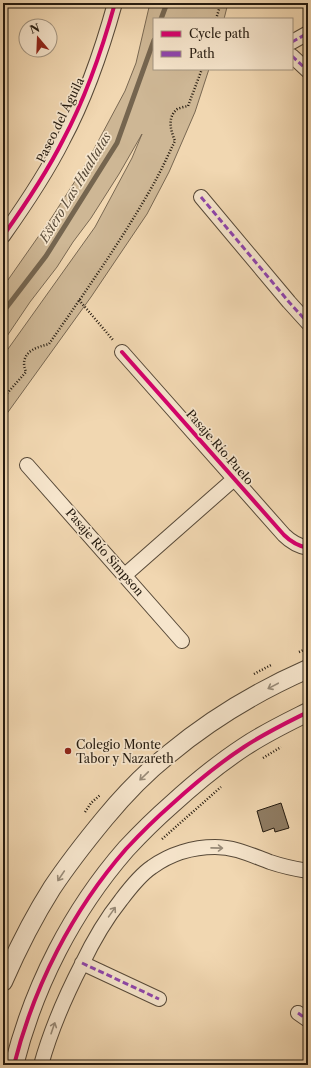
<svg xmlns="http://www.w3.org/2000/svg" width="311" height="1068" font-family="'Libre Caslon Text',serif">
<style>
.green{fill:#ceb795;stroke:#796852}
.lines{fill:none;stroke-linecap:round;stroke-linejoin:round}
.stream{stroke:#75654f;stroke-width:5}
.building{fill:#8f7c63;stroke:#241a0f}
.minor-casing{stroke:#574938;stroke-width:16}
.tertiary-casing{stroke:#574938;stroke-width:20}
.path{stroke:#241a0f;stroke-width:2.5;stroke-dasharray:1 2;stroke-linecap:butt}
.minor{stroke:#f6e5cc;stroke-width:14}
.tertiary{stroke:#f6e5cc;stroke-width:18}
.quiet{stroke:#8e44ad;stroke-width:3;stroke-dasharray:6 3;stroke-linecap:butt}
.cycleway-casing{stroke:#f6e5cc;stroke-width:6}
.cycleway{stroke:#d6006c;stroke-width:4}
.oneway{stroke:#988a77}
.poi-dot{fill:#8f2418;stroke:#f6e5cc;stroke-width:1.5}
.labels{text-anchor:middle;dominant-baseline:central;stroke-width:3.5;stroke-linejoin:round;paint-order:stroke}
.street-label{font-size:12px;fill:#241a0f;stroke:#f6e5cc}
.poi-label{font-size:12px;fill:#241a0f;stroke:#f6e5cc;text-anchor:start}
.water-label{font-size:13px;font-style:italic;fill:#5a4c3a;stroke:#f6e5cc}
</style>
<rect width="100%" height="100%" fill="#f1d7b1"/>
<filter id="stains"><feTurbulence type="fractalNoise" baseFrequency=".005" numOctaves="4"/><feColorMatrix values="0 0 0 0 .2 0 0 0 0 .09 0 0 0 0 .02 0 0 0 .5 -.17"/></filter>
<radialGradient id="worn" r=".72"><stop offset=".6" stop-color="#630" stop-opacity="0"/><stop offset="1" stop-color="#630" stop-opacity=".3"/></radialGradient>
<path class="green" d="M 150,3 L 228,3 L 224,19 L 154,19 L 154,69 L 209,69 L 195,112 L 169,172 L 147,214 L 91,297 L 3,419 L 3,356 L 95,227 L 132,158 L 142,134 L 119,174 L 91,218 L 73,242 L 57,267 L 30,302 L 3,342 L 3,287 L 52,217 L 86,164 L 125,91 L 136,63 Z"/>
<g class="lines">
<path class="stream" d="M 161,19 L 167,3
M 3,312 L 46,256 L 117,143 L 154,40"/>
</g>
<path class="building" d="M 281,803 L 289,828 L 275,832 L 274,828 L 263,832 L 257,811 Z"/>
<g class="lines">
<defs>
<path id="minor" d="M 292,42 L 308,33
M 292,56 L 308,71
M 201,197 L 289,302 L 308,323
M 3,236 C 25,205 46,174 63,140 C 86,97 102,50 115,3
M 122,352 L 284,535 C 291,542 298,546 308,548
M 27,465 L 182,641
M 125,575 L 234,479
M 82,963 L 159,999
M 298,1013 L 308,1020
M 41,1065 C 51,1029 65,997 82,964 C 93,941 105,920 121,900 C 130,888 140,875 152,867 C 170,854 193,847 215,847 C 235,847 251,855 270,862 C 282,866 295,869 308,871"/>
<path id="tertiary" d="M 3,982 C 17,950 33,918 52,888 C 68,864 86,841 105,818 C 124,795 145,773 169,754 C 211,719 258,691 308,669
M 14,1065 C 34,986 72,911 126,849 C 140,834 155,819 171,805 C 194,784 218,764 244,747 C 265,733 286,723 308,712"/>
</defs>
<use href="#minor" class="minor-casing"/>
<use href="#tertiary" class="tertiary-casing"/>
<path class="path" d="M 216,19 L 221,3
M 79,300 L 113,340
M 3,398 L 26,372 C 25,369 24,366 24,363 C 25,350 38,347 49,344 C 85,292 122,240 153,185 C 161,171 168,155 175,141 C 171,131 167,119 176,110 C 178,108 184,107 188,106 L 202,69
M 299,652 L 308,648
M 254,674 L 271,665
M 263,758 L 281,747
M 85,812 L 91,803 L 100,795
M 162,839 L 221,787"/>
<use href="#minor" class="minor"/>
<use href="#tertiary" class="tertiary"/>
<path class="quiet" d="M 292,42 L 308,33
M 292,56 L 308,71
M 201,197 L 289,302 L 308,323
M 82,963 L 159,999
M 298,1013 L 308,1020"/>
<defs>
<path id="cycleway" d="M 3,236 C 25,205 46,174 63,140 C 86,97 102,50 115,3
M 122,352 L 284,535 C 291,542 298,546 308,548
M 14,1065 C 34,986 72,911 126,849 C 140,834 155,819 171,805 C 194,784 218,764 244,747 C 265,733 286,723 308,712"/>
</defs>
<use href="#cycleway" class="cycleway-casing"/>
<use href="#cycleway" class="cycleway"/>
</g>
<defs><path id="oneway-shaft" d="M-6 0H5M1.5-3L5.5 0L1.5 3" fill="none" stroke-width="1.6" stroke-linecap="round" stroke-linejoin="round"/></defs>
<g class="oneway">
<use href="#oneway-shaft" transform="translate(273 686) rotate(152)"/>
<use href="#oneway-shaft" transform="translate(144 776) rotate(136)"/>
<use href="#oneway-shaft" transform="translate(217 848) rotate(1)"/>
<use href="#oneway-shaft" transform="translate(61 876) rotate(124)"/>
<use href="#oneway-shaft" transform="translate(112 912) rotate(-55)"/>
<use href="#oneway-shaft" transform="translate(53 1028) rotate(-71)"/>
</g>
<circle class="poi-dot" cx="68" cy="751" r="4"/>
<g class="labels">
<g class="street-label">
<text transform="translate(60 120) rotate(-64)">Paseo del Águila</text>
<text transform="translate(220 447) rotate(49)">Pasaje Río Puelo</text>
<text transform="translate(105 552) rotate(49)">Pasaje Río Simpson</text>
</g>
<g class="poi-label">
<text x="76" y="744">Colegio Monte<tspan x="76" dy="14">Tabor y Nazareth</tspan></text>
</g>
<g class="water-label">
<text transform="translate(75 187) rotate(-59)">Estero Las Hualtatas</text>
</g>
</g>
<rect width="311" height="1068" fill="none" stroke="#f1d7b1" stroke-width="16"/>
<rect x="4" y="4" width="303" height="1060" fill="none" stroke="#241a0f" stroke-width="2"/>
<rect x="8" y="8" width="295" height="1052" fill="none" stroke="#241a0f"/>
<rect x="153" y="18" width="140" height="52" fill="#f6e5cc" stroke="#a29480"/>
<rect x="161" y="31" width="20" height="6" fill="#d6006c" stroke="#a29480"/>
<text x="189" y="38" font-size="12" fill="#241a0f">Cycle path</text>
<rect x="161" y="51" width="20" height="6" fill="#8e44ad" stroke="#a29480"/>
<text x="189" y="58" font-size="12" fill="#241a0f">Path</text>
<g transform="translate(38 38) rotate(341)"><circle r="19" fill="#f6e5cc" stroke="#a29480"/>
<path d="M0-3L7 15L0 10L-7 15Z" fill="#8f2418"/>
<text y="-6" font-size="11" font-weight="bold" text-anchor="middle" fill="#241a0f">N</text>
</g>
<rect width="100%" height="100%" filter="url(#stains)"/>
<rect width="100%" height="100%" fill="url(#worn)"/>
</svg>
